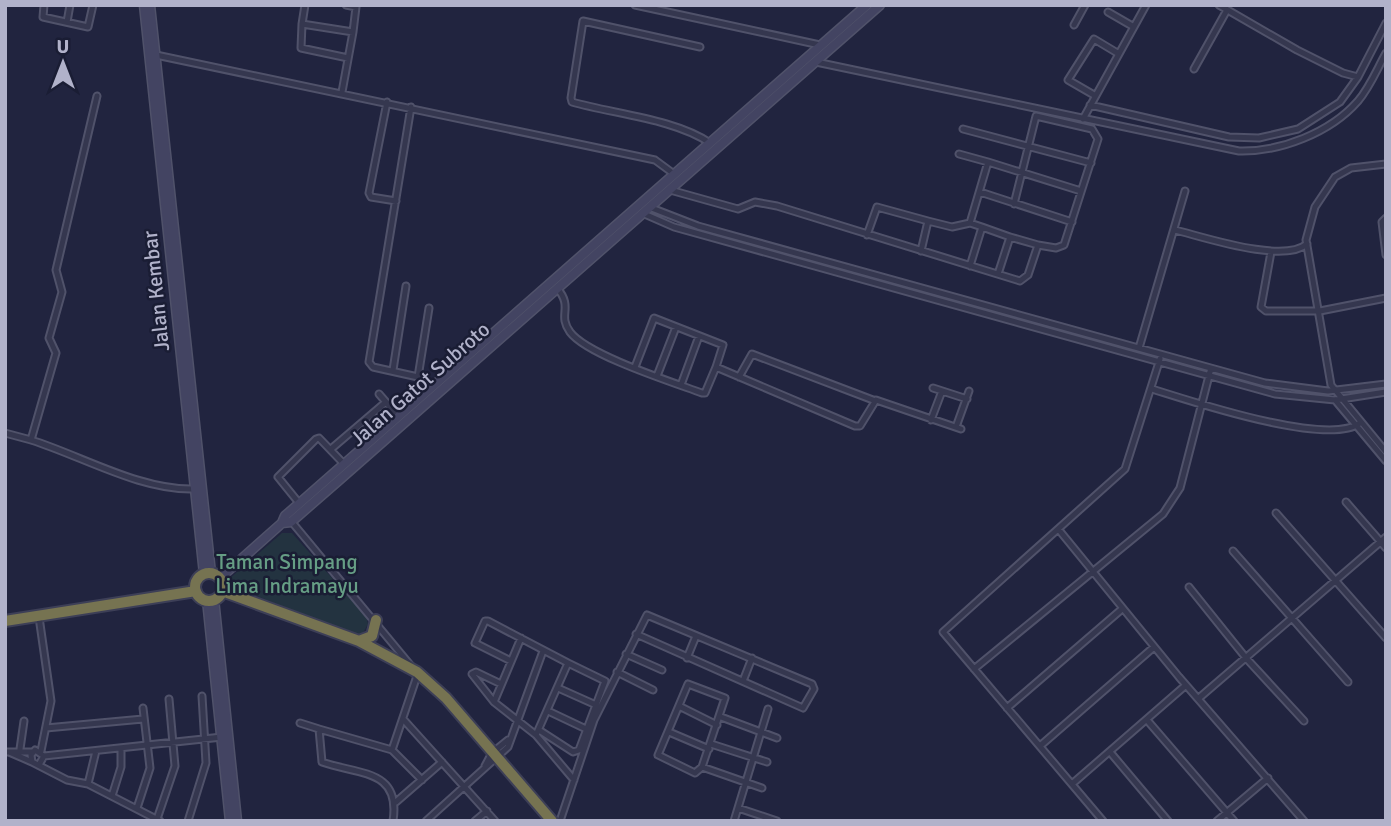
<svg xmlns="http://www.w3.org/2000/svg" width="1391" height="826" font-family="Signika,sans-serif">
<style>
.green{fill:#233340}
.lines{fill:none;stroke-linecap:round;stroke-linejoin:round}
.street-casing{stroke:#50526a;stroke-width:9}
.secondary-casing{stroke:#50526a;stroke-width:11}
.highway-casing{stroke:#3d3f57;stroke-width:14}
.street{stroke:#35374f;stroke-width:5}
.secondary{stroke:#434462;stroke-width:8}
.highway{stroke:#767351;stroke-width:10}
.labels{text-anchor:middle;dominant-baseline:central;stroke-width:5;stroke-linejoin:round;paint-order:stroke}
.street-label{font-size:21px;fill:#b1b2ca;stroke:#1a1d34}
.park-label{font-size:21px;fill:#669e85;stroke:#1a1d34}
</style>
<rect width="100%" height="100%" fill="#21243f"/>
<path class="green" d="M 282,533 L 292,533 L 366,616 L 368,624 L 363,633 L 356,635 L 231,586 L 229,579 Z"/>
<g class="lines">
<defs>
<path id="street" d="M 44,5 L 43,17 L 88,27 L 93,5
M 346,5 L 356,7 L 353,32
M 635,5 L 820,45
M 1219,5 L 1297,50 L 1343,73 L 1358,77 L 1386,23
M 1108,12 L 1134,27
M 67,22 L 70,5
M 302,24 L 305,5
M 1074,25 L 1085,5
M 700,47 L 583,21 L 571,98 L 572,102 C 614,114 675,119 710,143
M 156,55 L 655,160 L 674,174
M 816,62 L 1239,151 C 1280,152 1330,133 1358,101 C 1370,87 1377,69 1386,53
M 1194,69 L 1227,10
M 342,92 L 353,32 L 302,24 L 301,48 L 348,58
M 1094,95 L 1068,80 L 1094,39 L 1119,54
M 97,96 L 56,270 L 62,292 L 49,338 L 56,353 L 31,440 C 82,456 141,491 195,489
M 387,102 L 369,193 L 371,197 L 396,201
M 1090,105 L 1229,137 L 1259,138 L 1298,129 L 1340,102 L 1358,77
M 411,107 L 369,362 L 373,367 L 418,377 L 432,386
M 1083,119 L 1146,5
M 963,129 L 1091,163
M 959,154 L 988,162
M 1386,164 L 1351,168 L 1335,177 L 1315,207 L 1306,240 L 1331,385 L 1386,452
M 670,190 L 738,209 L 755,202 L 777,206 L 1020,281 L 1028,275 L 1038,245 L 1056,248 L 1064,245 L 1098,139 L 1092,129 L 1036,116
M 980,192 L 1072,222
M 1014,204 L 1036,116
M 649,207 L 698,226 L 1265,383 L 1328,391 L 1386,384
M 642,213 L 674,227 L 1275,394 L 1335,400 L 1386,392
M 1386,218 L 1382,222 L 1386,255
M 928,221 L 952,227 L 970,223 L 982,227 L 970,266
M 970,223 L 988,162 L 1081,191
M 982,227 L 1010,237 L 998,274
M 1175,230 C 1204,237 1283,264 1307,244
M 867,235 L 877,207 L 928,221 L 921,251
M 1010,237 L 1038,245
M 1271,252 L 1261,307 L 1266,311 L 1320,311 L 1386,298
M 557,288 C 574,308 557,314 570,332 C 587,355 672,382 702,393 L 705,393 L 716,367 L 855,426 L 860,426 L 876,400 L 961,429
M 1139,348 L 1185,191
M 635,367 L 654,318 L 723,345 L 716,367
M 393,370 L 406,286
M 657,376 L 676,327
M 418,377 L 429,308
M 739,377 L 752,354 L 873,400
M 681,385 L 699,336
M 933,388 L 967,399
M 1152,389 C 1191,401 1327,447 1360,423
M 379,394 L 398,416
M 1335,400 L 1386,461
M 931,420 L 942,391
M 956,427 L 969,391
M 5,433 L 31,440
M 331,449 L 386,402
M 1346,502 L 1386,548
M 299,503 L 278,477 L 316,439 L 319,438 L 344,464
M 1276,513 L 1386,638
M 291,521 L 412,667
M 1059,530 L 1179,677 L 1304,821
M 1233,551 L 1348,682
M 1189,587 L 1246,658 L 1304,721
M 39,617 L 51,701 L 41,751
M 626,654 L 662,670
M 687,658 L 696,636
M 511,661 L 475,643 L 485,621 L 488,621 L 568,663 L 536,735 L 494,702 L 521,638
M 974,669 L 1163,514 L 1180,488 L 1211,368
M 617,672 L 653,690
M 743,681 L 752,658
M 688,684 L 725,698 L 702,767 L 695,773 L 658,755 Z
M 558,688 L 596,705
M 1199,698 L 1386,537
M 494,702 L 472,674 L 476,672 L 501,684
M 679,706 L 717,725
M 1007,708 L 1122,609
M 548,711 L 586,729
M 721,717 L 777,738
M 403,719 L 495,821
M 1147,720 L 1234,821
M 300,723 L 319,729 L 322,762 C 359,775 401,769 393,821
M 46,728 L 143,719
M 319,729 L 392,750 L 422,780
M 539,730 L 573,752 L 579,750 L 605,681 L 568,663
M 669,732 L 709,749
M 536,735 L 574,780
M 711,744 L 767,762
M 1040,746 L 1154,647
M 20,749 L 24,721
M 392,750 L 418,673
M 5,752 L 33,752
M 9,752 L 32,762
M 1110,752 L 1168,821
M 44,756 L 222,737
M 40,763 L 44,756 L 35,750 L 31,755 L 32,762 L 67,780 L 88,784 L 96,751
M 485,766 L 492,753 L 508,740
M 702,767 L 762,788
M 88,784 L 160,821
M 1072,784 L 1186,685
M 112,796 L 121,767 L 121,749
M 396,802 L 442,762
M 137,808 L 150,768 L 143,708
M 738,808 L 777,821
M 157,819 L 175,766 L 169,699
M 188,821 L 206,763 L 202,696
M 426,821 L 508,747 L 543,651
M 475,821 L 487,811
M 560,821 L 594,720 L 647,615 L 812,684 L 814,689 L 803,708 L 636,634
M 734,821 L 768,709
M 1103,821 L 943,632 L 1125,469 L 1160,359
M 1217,821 L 1268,778"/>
<path id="secondary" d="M 144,5 L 204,574
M 150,5 L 211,573
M 282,523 L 285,516 L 867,5
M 220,578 L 282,523 L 291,522 L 338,481 L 880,5
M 214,599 L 237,821
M 207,600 L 230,821"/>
<path id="highway" d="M195 587a14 14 0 1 1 28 0a14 14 0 1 1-28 0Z
M 222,591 L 359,641 L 417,672 L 446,698 L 552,821
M 5,621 L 196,591
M 359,641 L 372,636 L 376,620"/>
</defs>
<use href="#street" class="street-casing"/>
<use href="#secondary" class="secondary-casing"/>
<use href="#highway" class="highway-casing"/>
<use href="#street" class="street"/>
<use href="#secondary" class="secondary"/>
<use href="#highway" class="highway"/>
</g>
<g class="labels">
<g class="street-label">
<text transform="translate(156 291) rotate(-96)">Jalan Kembar</text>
<text transform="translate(420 384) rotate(-41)">Jalan Gatot Subroto</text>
</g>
<g class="park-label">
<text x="287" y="562">Taman Simpang<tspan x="287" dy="24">Lima Indramayu</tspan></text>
</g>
</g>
<rect width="1391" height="826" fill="none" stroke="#b1b2ca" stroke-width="14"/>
<g transform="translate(63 63)" stroke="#1a1d34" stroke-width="5" paint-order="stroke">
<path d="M0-5L12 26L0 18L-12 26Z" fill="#b1b2ca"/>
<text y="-10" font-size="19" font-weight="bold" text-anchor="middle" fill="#b1b2ca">U</text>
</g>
</svg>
